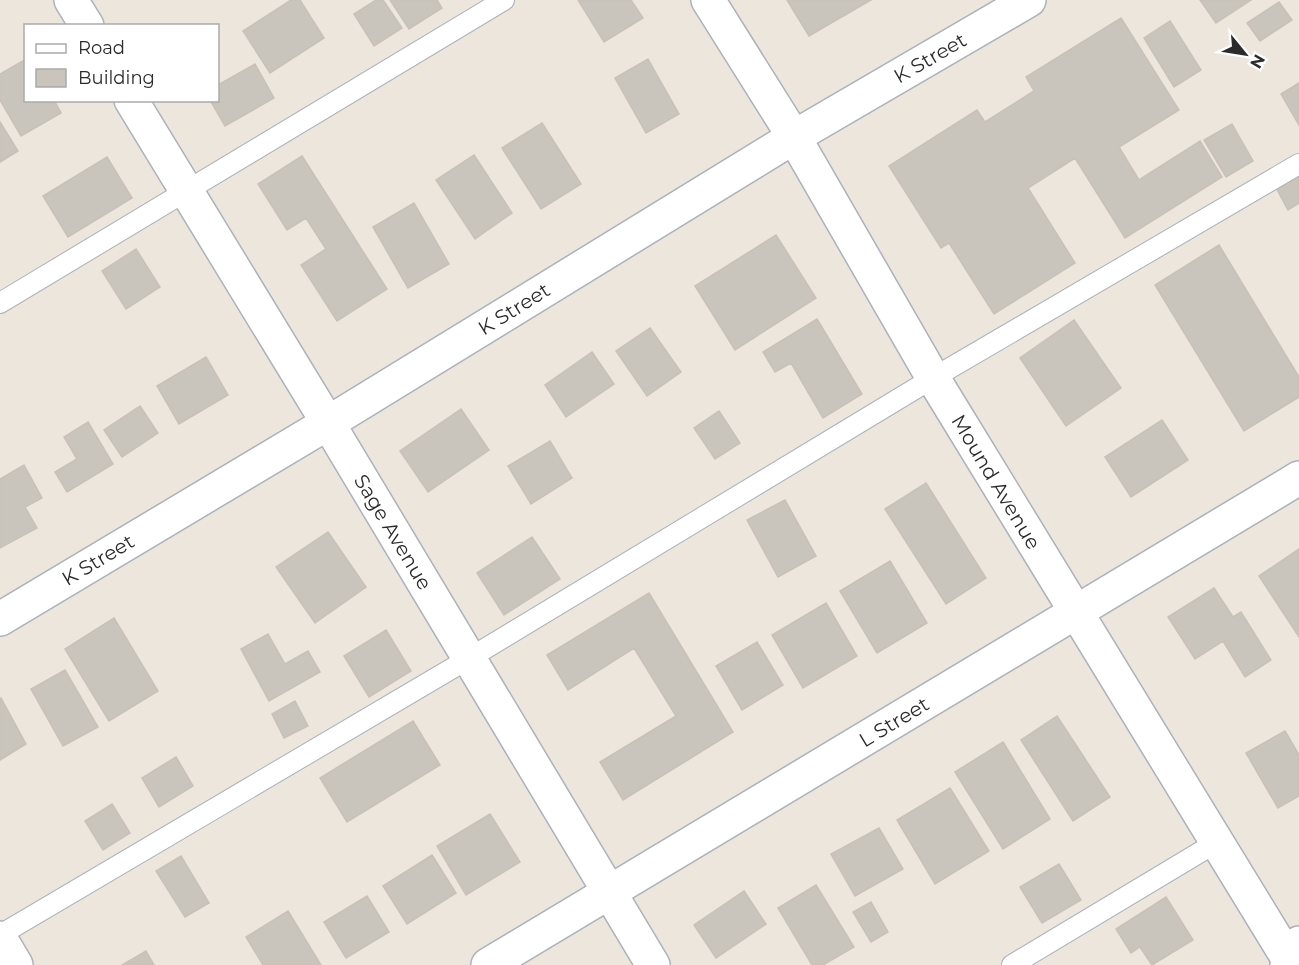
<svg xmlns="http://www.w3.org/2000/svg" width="1299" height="965" font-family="Montserrat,sans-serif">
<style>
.building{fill:#c9c4bc;stroke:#c9c1b7;stroke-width:1.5}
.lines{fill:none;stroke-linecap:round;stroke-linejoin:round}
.lane-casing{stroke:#adb1bb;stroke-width:22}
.street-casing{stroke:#adb1bb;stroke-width:36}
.secondary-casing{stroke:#adb1bb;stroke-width:36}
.lane{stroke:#fff;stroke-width:20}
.street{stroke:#fff;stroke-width:33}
.secondary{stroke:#fff;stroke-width:33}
.labels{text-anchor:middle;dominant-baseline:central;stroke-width:4.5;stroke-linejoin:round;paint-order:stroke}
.street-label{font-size:20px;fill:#2b2b2b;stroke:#fff}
</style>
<rect width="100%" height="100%" fill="#ede6dd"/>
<path class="building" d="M 291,0 L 300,0 L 324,38 L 270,73 L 243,31 Z
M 376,0 L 383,0 L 402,28 L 374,46 L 354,14 Z
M 390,0 L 437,0 L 442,8 L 409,29 Z
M 578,0 L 631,0 L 643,18 L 604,42 Z
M 787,0 L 871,0 L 809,36 Z
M 1200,0 L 1251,0 L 1216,23 Z
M 1279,2 L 1292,20 L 1260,41 L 1247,23 Z
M 1121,18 L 1179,110 L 1119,147 L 1139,180 L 1200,141 L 1222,177 L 1125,238 L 1075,158 L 1028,188 L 1075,263 L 994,314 L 949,243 L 941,248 L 889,166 L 977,110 L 985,122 L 1034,91 L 1026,77 Z
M 1170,21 L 1201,70 L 1174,87 L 1144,38 Z
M 26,59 L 26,100 L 54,100 L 61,113 L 21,136 L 0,100 L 0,74 Z
M 648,59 L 679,114 L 646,133 L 615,78 Z
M 255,64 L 274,98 L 225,126 L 210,100 L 218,100 L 218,85 Z
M 1299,83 L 1299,125 L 1281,94 Z
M 0,122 L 18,151 L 0,162 Z
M 542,123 L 581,184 L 541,209 L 502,148 Z
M 1232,124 L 1253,161 L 1226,177 L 1204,140 Z
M 474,155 L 512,213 L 475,239 L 436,180 Z
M 302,156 L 387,289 L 337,321 L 301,265 L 326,249 L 306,218 L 287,230 L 258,184 Z
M 107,157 L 132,198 L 68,237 L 43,196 Z
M 1299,172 L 1299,203 L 1288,210 L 1274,184 Z
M 414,203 L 449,264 L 408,288 L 373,227 Z
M 776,235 L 816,298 L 735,350 L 695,286 Z
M 1219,245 L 1299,377 L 1299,397 L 1244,431 L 1155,285 Z
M 136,249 L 160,287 L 126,309 L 102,271 Z
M 817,319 L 862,394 L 823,418 L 791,363 L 775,372 L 763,352 Z
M 1074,320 L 1121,388 L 1066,426 L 1020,358 Z
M 650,328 L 681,372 L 647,396 L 616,351 Z
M 592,352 L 614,384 L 566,417 L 545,385 Z
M 206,357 L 228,395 L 179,424 L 157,386 Z
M 140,406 L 158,433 L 122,457 L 104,430 Z
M 461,409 L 489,450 L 428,492 L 400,451 Z
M 719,411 L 740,443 L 715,459 L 694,428 Z
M 1162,420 L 1188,460 L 1131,497 L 1105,457 Z
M 88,422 L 113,464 L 67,492 L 55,472 L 77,459 L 64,437 Z
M 550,441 L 572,478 L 531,504 L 508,466 Z
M 24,465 L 42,498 L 25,507 L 37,528 L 0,548 L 0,479 Z
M 926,483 L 986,578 L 946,604 L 885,509 Z
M 785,500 L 816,556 L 778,577 L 747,520 Z
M 328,532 L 366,587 L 315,623 L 276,567 Z
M 532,537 L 560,579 L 504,615 L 477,573 Z
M 1299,549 L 1299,637 L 1259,576 Z
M 890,561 L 927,623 L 877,653 L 840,591 Z
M 1214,588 L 1233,617 L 1241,612 L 1271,660 L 1245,677 L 1223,641 L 1195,659 L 1168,617 Z
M 649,593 L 733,732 L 623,800 L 600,762 L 676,716 L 634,648 L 568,690 L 547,655 Z
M 826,603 L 857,656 L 803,688 L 772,635 Z
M 114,618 L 158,691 L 109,721 L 65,649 Z
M 386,630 L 411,671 L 369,697 L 344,656 Z
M 268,634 L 285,664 L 308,651 L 320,672 L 269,701 L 241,649 Z
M 757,642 L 783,685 L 742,710 L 716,666 Z
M 65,670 L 98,727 L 63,746 L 31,689 Z
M 1,698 L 26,744 L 0,760 L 0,699 Z
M 295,701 L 308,726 L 284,738 L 272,714 Z
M 1057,716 L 1110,797 L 1073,821 L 1021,740 Z
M 413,721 L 440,765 L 347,822 L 320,778 Z
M 1285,731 L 1299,755 L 1299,796 L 1278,808 L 1246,753 Z
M 1003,742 L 1050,819 L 1003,849 L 955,772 Z
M 176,757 L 193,786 L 159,807 L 142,778 Z
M 950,788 L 989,851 L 935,884 L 897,820 Z
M 112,804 L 130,833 L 103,850 L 85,821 Z
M 490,814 L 520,862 L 466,895 L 437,846 Z
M 879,828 L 903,869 L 855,896 L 831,854 Z
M 432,855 L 456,893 L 407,924 L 383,886 Z
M 181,856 L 209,903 L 185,917 L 156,871 Z
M 1059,864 L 1081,900 L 1042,923 L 1020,887 Z
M 816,885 L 854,947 L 823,965 L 812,965 L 778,908 Z
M 744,891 L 766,924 L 716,958 L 694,925 Z
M 367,896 L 389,932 L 346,958 L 324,922 Z
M 1166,897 L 1193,940 L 1152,965 L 1140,947 L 1131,953 L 1116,929 Z
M 871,902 L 888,932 L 871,942 L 853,912 Z
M 288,911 L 321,965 L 263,965 L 246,937 Z
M 146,951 L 154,965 L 122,965 Z"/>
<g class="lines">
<defs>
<path id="lane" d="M 0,303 L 504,0
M 0,935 L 468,659 L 933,378 L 1299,164
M 1012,965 L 1217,842"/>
<path id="street" d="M 71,0 L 87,26
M 708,0 L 794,137 L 933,378 L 1289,960
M 131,100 L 328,423 L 653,965
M 0,619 L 328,423 L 794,137 L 1029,0
M 0,938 L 16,965
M 488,965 L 1299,478"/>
<path id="secondary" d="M 1287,965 L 1299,943"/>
</defs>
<use href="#lane" class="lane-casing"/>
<use href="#street" class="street-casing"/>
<use href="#secondary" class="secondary-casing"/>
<use href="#lane" class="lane"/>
<use href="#street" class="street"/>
<use href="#secondary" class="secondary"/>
</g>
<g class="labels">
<g class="street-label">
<text transform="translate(930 58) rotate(-30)">K Street</text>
<text transform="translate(514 309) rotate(-32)">K Street</text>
<text transform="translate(996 482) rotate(59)">Mound Avenue</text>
<text transform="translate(393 532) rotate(59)">Sage Avenue</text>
<text transform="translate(98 560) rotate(-31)">K Street</text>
<text transform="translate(894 722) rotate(-31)">L Street</text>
</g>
</g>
<rect x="24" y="24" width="195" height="78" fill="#ffffff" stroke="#aaaaaa" stroke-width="1.5"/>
<rect x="36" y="44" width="30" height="9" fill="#ffffff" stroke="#aaaaaa" stroke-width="1.5"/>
<text x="78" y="54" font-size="18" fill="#2b2b2b">Road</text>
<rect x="36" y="69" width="30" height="18" fill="#c9c4bc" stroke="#aaaaaa" stroke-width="1.5"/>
<text x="78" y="84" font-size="18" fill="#2b2b2b">Building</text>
<g transform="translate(1245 54) rotate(120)" stroke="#ffffff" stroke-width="4.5" paint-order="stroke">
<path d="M0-4.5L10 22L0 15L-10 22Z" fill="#2b2b2b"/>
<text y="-9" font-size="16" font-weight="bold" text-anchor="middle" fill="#2b2b2b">N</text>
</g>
</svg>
